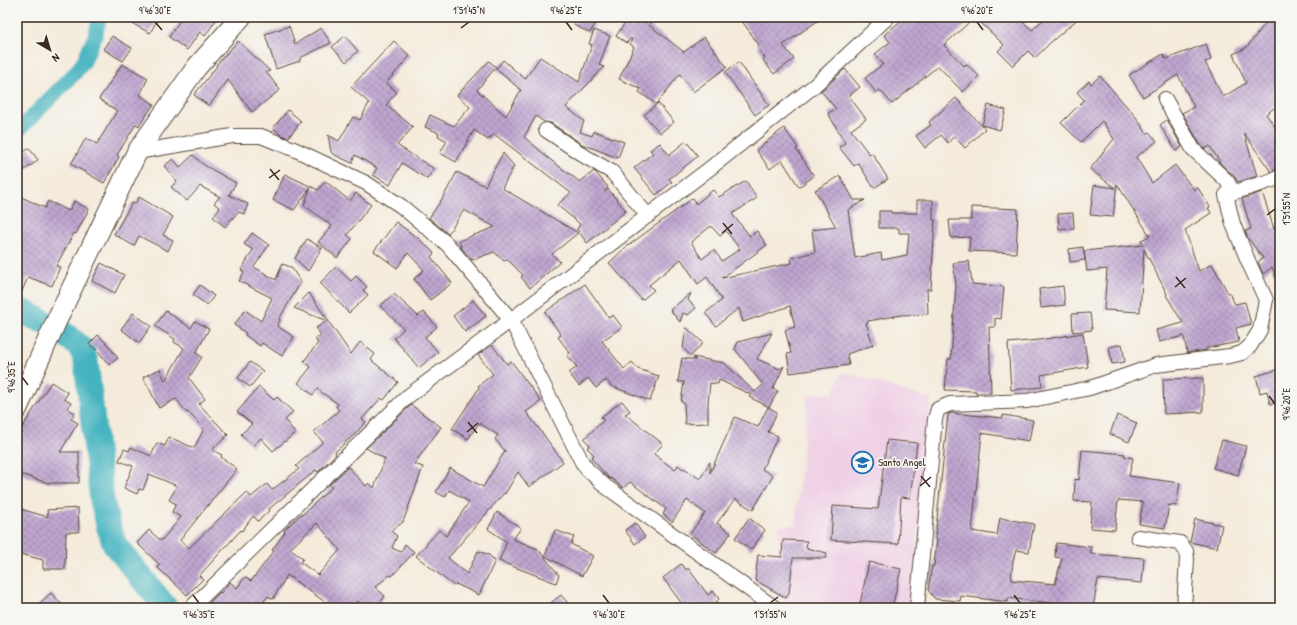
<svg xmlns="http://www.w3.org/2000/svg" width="1297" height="625" font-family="'Patrick Hand',sans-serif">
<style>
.built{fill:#f0d0e5}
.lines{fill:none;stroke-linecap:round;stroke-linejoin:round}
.canal{stroke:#45b4c0;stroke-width:15}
.river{stroke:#45b4c0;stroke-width:25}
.building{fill:url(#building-cross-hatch);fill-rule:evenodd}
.minor-casing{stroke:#57473a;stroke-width:16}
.secondary-casing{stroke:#57473a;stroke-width:22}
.minor{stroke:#fff;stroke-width:14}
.secondary{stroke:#fff;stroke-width:20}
.ticks{fill:none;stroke:#3b2a1e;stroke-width:1.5}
.labels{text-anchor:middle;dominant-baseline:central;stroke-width:3.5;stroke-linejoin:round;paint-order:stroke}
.poi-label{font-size:11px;fill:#3b2a1e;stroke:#f6f6f2;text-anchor:start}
.neatline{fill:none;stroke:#3b2a1e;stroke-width:1.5}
.ticks-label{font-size:10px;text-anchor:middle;fill:#3b2a1e}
</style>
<defs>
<pattern id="building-cross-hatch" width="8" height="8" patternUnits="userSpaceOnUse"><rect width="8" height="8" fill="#bfa6d0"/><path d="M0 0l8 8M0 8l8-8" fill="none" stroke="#9c87a8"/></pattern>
</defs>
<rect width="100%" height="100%" fill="#f6f6f2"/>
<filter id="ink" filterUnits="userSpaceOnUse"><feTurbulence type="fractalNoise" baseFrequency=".025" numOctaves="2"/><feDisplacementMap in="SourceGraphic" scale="8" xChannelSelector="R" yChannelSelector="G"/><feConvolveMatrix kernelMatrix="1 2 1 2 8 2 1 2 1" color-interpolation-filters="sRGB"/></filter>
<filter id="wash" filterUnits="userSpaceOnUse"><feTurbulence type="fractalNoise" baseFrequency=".012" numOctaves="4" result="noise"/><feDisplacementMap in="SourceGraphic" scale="16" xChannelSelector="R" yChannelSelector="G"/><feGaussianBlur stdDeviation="0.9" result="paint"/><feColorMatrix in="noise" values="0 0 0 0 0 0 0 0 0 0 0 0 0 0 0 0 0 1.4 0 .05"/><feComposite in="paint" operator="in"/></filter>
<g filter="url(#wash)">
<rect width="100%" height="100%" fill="#f4ebdb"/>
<path class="built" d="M 842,372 L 931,399 L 910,608 L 795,608 L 751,578 L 758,551 L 778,554 L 779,525 L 795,525 L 808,394 L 833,394 Z"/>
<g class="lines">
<path class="canal" d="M 17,132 L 74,74 L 83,63 L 95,36 L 100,17"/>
<path class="river" d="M 17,309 C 35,317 70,334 81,349 C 83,352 84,357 86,361 L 102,501 L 109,528 L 115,545 L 166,608"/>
</g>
<g id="blocks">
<path class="building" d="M 120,17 L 159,17 L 150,33 Z
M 182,17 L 218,17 L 205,36 L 200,32 L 187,50 L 169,37 Z
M 579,17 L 599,17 L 590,33 L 574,25 Z
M 629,17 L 653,17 L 649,25 L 684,52 L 704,37 L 727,67 L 693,92 L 680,74 L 656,104 L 639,92 L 641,89 L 619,79 L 634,47 L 630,44 L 632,39 L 631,38 L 627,43 L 616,36 Z
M 739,17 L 823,17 L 783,45 L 794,59 L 774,74 L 763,60 L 765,58 L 757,46 L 759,45 Z
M 905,17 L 1017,17 L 1032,30 L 1046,17 L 1080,17 L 1051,42 L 1035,58 L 1028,51 L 1013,66 L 998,51 L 1004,45 L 975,17 L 944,45 L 964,66 L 966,64 L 979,76 L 963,92 L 938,66 L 892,104 L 880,90 L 876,93 L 865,78 L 883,64 L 875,54 L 890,42 L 884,35 Z
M 1269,19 L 1280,28 L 1280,104 L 1266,114 L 1280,134 L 1280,168 L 1271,172 L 1244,133 L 1257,176 L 1238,182 L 1232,173 L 1231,173 L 1221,164 L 1210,146 L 1205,149 L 1200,144 L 1182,113 L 1194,107 L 1178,75 L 1143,97 L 1129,75 L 1163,54 L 1166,59 L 1206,44 L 1211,60 L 1205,62 L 1223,97 L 1246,83 L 1233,54 L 1246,48 Z
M 289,26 L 295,44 L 321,28 L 331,43 L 300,58 L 300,61 L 276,69 L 265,34 Z
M 594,30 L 610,36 L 599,65 L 604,67 L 566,107 L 584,121 L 580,132 L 592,136 L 594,131 L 624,142 L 618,158 L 582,144 L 551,123 L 544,122 L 536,116 L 524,137 L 544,154 L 544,155 L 580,182 L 594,171 L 596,173 L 608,187 L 604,192 L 608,189 L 626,211 L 587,243 L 577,229 L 580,224 L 557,205 L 571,193 L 494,134 L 488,140 L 474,130 L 456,162 L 440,153 L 447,141 L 438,136 L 439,133 L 425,127 L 430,115 L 454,126 L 470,107 L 457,95 L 489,61 L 496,67 L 477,90 L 506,116 L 521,90 L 496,69 L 503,60 L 525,79 L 540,57 L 579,82 L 592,45 L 589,44 Z
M 112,36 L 132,48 L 123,61 L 103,49 Z
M 345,36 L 358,51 L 346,62 L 332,47 Z
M 238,41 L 270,71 L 266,72 L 280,90 L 252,112 L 228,80 L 209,106 L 194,95 L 217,66 L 216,65 Z
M 394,41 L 410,56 L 386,83 L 397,92 L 386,105 L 413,127 L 397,145 L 434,169 L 427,179 L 402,163 L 390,185 L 373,175 L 377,168 L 355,155 L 352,163 L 333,154 L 331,152 L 328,135 L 339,141 L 353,117 L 360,120 L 369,103 L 351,87 Z
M 739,62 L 769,105 L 755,115 L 725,72 Z
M 122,64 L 148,78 L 140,95 L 154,104 L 139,126 L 136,124 L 117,155 L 119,157 L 104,183 L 71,164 L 86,138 L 97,144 L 117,111 L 99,99 Z
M 845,69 L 860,87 L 849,96 L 866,119 L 851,130 L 869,154 L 872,153 L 888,179 L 874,188 L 858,163 L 854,166 L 839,147 L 845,143 L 828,113 L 836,109 L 821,91 Z
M 1100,76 L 1136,117 L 1147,134 L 1149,132 L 1157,141 L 1136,157 L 1152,183 L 1175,165 L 1194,190 L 1198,188 L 1210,207 L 1208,208 L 1211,213 L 1185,230 L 1199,271 L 1212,264 L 1228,293 L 1229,293 L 1235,304 L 1245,302 L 1251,324 L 1236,328 L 1239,342 L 1207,348 L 1207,350 L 1187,353 L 1184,336 L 1159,342 L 1156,330 L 1183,323 L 1166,295 L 1167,294 L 1144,249 L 1140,312 L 1104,310 L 1107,269 L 1087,271 L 1084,251 L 1143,245 L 1141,240 L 1150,236 L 1117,184 L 1113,217 L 1090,215 L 1094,185 L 1115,188 L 1090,169 L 1114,139 L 1102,121 L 1081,142 L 1061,123 L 1084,100 L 1077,92 L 1089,81 L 1091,84 Z
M 956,98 L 985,129 L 965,148 L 954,136 L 948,143 L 941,135 L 925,148 L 916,136 L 931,125 L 929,122 Z
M 658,103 L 674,122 L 660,133 L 644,115 Z
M 988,105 L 1006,110 L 1000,130 L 982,125 Z
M 288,110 L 301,121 L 288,138 L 281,135 L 273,128 Z
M 1167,120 L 1182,147 L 1176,151 L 1160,125 Z
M 784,128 L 798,148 L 796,149 L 814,176 L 799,187 L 782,160 L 770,169 L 756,150 Z
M 686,141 L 698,156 L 669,179 L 672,182 L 656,195 L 634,168 L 653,153 L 650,150 L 660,143 L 669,155 Z
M 29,148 L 38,160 L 17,176 L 17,157 Z
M 503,153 L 514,166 L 502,188 L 578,233 L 552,254 L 560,262 L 530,288 L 521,277 L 523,275 L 507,259 L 504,261 L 494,252 L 472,260 L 462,249 L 459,241 L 495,227 L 464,210 L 448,234 L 429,218 L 442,199 L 457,172 L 485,186 Z
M 193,155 L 204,165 L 236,183 L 229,195 L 248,204 L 244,214 L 238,212 L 225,227 L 213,217 L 220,208 L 214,203 L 220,197 L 200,186 L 187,201 L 171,187 L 177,181 L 164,166 L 173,159 L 180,167 Z
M 285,174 L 318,190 L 325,181 L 350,201 L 356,193 L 371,205 L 347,235 L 352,239 L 337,258 L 318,242 L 332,226 L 304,205 L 311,187 L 294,210 L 273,200 Z
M 840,176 L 854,200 L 865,200 L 848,210 L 855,258 L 881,253 L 882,260 L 907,255 L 909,233 L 899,233 L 899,228 L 879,228 L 879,211 L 891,211 L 891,213 L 917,213 L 917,200 L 933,200 L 933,220 L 935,220 L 931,289 L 927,289 L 928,314 L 901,315 L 868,321 L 868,322 L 866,323 L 873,345 L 847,354 L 849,365 L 790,373 L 787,354 L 791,353 L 785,330 L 795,327 L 790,306 L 743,322 L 739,308 L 716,326 L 705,313 L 722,300 L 707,277 L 698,284 L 681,259 L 649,285 L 654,290 L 642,300 L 629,285 L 609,263 L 625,248 L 693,198 L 696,204 L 713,190 L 719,197 L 746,181 L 757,198 L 732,214 L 750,236 L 757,231 L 767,245 L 722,278 L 792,263 L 791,258 L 815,252 L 812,230 L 836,227 L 815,190 ZM 711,226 L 720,236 L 726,231 L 740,249 L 722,261 L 714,250 L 702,259 L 691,242 Z
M 1262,192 L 1274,229 L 1280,224 L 1280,286 L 1279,286 L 1272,267 L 1263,274 L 1258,262 L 1263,258 L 1248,238 L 1245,231 L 1251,229 L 1242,199 Z
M 17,195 L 45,208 L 48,201 L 69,211 L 74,201 L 89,209 L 76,234 L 74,233 L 56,266 L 60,267 L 52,286 L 28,277 L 17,303 Z
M 139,197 L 173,217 L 163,235 L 173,240 L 168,251 L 139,236 L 134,246 L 114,234 L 132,203 L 135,204 Z
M 971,207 L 1018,209 L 1016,253 L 969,251 L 970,237 L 951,238 L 949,220 L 971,220 Z
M 1073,213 L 1074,228 L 1059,229 L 1058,214 Z
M 396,222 L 416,237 L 416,236 L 434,253 L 431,257 L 452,283 L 430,300 L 414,279 L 424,270 L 408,253 L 397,268 L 374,251 Z
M 252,233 L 269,245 L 254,267 L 276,280 L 282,264 L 291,267 L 301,282 L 279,319 L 280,320 L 277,326 L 294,337 L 282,356 L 262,343 L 260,346 L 245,335 L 246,333 L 234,325 L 245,310 L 261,321 L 272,298 L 239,281 L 244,272 L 241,270 L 253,250 L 244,244 Z
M 307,239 L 322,248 L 308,271 L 295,258 Z
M 1083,247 L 1085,260 L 1070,262 L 1069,249 Z
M 969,261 L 972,284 L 1004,287 L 1001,319 L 995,318 L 995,327 L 989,327 L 991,393 L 976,393 L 976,391 L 945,390 L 948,359 L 951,359 L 956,284 L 953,263 Z
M 101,263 L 124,275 L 115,293 L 92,281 Z
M 336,267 L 351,281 L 356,276 L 367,287 L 363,290 L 368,295 L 349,313 L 320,283 Z
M 585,284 L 609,318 L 613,315 L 622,327 L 602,341 L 624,369 L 632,362 L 638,369 L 659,376 L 650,401 L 611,386 L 606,380 L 596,388 L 588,378 L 579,386 L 569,373 L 577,367 L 567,355 L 570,353 L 558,337 L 561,335 L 545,312 Z
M 200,285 L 214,296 L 207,305 L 193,295 Z
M 1063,286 L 1065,305 L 1041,308 L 1039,289 Z
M 309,293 L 351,354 L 360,342 L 375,354 L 371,360 L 398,382 L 384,400 L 381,398 L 362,419 L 366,422 L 356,433 L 335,452 L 336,454 L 318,472 L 316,470 L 269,509 L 270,510 L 258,521 L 253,516 L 242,531 L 241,530 L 199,576 L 203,579 L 187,595 L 157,567 L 160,565 L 137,543 L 149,530 L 161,541 L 181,517 L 172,512 L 176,504 L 169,500 L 177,486 L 149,474 L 143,490 L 139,489 L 137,494 L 124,488 L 133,466 L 119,461 L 124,449 L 129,451 L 131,447 L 151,456 L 157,443 L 165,446 L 169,437 L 194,448 L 204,429 L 188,412 L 187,413 L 176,399 L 159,408 L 150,390 L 143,377 L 160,369 L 165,381 L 184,348 L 174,342 L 175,339 L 155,326 L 166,311 L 191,328 L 195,321 L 209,329 L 196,353 L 202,357 L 189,378 L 205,399 L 199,404 L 228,435 L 212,450 L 222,455 L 221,457 L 237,469 L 180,540 L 189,548 L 247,492 L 251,497 L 267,484 L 272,490 L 299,469 L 296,466 L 323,442 L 314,432 L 339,410 L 336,407 L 338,404 L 317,389 L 313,395 L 298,383 L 311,367 L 304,361 L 318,343 L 315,339 L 321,335 L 316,328 L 327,321 L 294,308 Z
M 691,293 L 688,300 L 696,308 L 688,315 L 683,313 L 680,322 L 670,310 Z
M 394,294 L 418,316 L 424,312 L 437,327 L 425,337 L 438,352 L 419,368 L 394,338 L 404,329 L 380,306 Z
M 473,300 L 486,316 L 465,332 L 453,316 Z
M 133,313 L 151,326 L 139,343 L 121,329 Z
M 1090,313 L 1092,330 L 1073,332 L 1072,314 Z
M 686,327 L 703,343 L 691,356 L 683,348 Z
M 772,333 L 757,359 L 780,369 L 784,366 L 773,389 L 778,391 L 769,407 L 749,397 L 752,395 L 719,380 L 718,384 L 710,383 L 708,403 L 708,423 L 685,424 L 684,403 L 681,402 L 684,382 L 678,382 L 682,358 L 696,360 L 693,357 L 724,363 L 755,392 L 763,385 L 735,349 L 738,342 Z
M 1083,333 L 1088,367 L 1041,375 L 1042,387 L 1011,390 L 1008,343 L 1039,340 Z
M 98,335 L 107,344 L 118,358 L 109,365 L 99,352 L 89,344 Z
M 1122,344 L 1125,362 L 1112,364 L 1109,347 Z
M 492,345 L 507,364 L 511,361 L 541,401 L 526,412 L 543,434 L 563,462 L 529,487 L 518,472 L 505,494 L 504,493 L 448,558 L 467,574 L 478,551 L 489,555 L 495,561 L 479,595 L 456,584 L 454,586 L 416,556 L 439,530 L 446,536 L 469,502 L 449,490 L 445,497 L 436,492 L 450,468 L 483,487 L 505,451 L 495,439 L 498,435 L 479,423 L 468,439 L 452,429 L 479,388 L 478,386 L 493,374 L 478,355 Z
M 250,362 L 263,371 L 250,387 L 238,378 Z
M 1280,369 L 1280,402 L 1270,404 L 1267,391 L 1260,393 L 1256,376 Z
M 1203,378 L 1203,412 L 1164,414 L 1163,379 Z
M 51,382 L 68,393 L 64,399 L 71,403 L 67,408 L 75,413 L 71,419 L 78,423 L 60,452 L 79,452 L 79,483 L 48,483 L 17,473 L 17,436 Z
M 259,387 L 274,400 L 277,397 L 293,412 L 285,420 L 295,433 L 273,451 L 261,438 L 252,446 L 241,434 L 252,424 L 237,412 Z
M 622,401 L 630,411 L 625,414 L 663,444 L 654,454 L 675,470 L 678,465 L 683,469 L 684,468 L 700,479 L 710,462 L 710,473 L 735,417 L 758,427 L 768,407 L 777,412 L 768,432 L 778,436 L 762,469 L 773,476 L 753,510 L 735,499 L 717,523 L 731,533 L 716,553 L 690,534 L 705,513 L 687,500 L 672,522 L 663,514 L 666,509 L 630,482 L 623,488 L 611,478 L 610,479 L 591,458 L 594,455 L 587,448 L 590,445 L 584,439 L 604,420 L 601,417 Z
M 411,405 L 441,427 L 414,464 L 423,467 L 403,522 L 391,531 L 397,536 L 392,548 L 401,552 L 405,544 L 414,552 L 392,576 L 390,575 L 375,587 L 385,596 L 376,608 L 368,608 L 358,601 L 352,608 L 320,608 L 325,602 L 287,575 L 273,599 L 268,596 L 258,608 L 204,608 L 220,592 L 221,593 L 230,582 L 237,588 L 245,577 L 251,581 L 274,551 L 272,550 L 285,532 L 284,530 L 301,514 L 302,515 L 332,487 L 329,485 L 348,467 L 366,486 L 369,483 L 374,488 L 385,459 L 366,448 ZM 317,523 L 340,550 L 318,575 L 300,562 L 303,559 L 290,549 Z
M 951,413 L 1003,418 L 1003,415 L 1033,420 L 1029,441 L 982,433 L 972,531 L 997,535 L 1000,518 L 1034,524 L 1029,552 L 1016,550 L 1013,561 L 1011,580 L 1055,584 L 1062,558 L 1055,557 L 1056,543 L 1091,547 L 1091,554 L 1144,558 L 1142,583 L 1098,579 L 1093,608 L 1008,598 L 1008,602 L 961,596 L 960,601 L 935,599 L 928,590 L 932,566 L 934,566 L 937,539 L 935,538 L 948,414 Z
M 1117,415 L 1137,423 L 1129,442 L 1110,434 Z
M 887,440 L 917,443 L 910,498 L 901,497 L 898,544 L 831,540 L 833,506 L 878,509 Z
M 1222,440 L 1246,446 L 1238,475 L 1213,468 Z
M 1082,450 L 1125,454 L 1124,456 L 1133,458 L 1129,476 L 1180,483 L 1176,506 L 1169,505 L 1165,528 L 1139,524 L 1143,502 L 1118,500 L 1115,530 L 1090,528 L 1092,502 L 1074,501 L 1075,479 L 1079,480 Z
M 17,508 L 48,517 L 47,510 L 78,508 L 79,532 L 66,532 L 65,569 L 43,569 L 43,560 L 17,553 Z
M 497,512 L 521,528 L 513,539 L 538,549 L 559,575 L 556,583 L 499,561 L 507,542 L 488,529 Z
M 749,518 L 765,530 L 751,550 L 735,538 Z
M 1195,519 L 1222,525 L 1217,548 L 1190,542 Z
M 635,523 L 645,537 L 635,544 L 625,530 Z
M 555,530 L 574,537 L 571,544 L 593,556 L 582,576 L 545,556 Z
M 783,540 L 807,541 L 806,548 L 827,553 L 826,558 L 793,558 L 789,593 L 786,598 L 755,580 L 758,555 L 782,557 Z
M 869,562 L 901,569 L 892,608 L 859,608 Z
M 681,564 L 686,570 L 688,568 L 708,595 L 713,591 L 719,599 L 716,602 L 720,608 L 685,608 L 663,578 Z
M 51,593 L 65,608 L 34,608 Z
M 561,595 L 572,608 L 544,608 Z"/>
</g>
</g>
<g filter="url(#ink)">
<use href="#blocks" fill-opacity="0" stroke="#57473a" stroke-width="1"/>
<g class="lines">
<defs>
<path id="minor" d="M 546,130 L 586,157 L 612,172 L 648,216
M 137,152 L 232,136 L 261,136 L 296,150 L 366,183 L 401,206 L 447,244 L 511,320 L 582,462 L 587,469 L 605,486 L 775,608
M 1226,195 L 1276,179 L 1280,176
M 1138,537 L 1180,543 L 1186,551 L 1187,559 L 1184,608
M 191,608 L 407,397 L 511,320 L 709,169 L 814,86 L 888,17
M 917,608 L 935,419 L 938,409 L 950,404 L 1027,401 L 1090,388 L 1156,365 L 1230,356 L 1242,353 L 1250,346 L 1260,330 L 1266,300 L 1249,263 L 1233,224 L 1226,195 L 1232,190 L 1227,181 L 1193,149 L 1165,99"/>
<path id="secondary" d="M 17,409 L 60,313 L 137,152 L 196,68 L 241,17"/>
</defs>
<use href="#minor" class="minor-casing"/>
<use href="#secondary" class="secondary-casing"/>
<use href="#minor" class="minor"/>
<use href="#secondary" class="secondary"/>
</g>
</g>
<path class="ticks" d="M 155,22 L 162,30M 566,22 L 572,30M 977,22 L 983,30M 461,28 L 469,22M 270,169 L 279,180M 269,178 L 280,170M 1267,215 L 1275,209M 723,223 L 732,234M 722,233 L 733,224M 1176,277 L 1185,288M 1175,287 L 1186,278M 22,377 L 28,385M 1269,396 L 1275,404M 468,422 L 477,433M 467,432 L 478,423M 921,476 L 930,487M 920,486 L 931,477M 193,595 L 199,603M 603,595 L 609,603M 1014,595 L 1020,603M 770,603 L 778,597"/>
<defs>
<symbol id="school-ring" viewBox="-11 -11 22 22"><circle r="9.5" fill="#f6f6f2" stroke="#1f6fb2" stroke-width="1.5"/><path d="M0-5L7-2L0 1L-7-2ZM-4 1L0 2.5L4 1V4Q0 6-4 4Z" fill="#1f6fb2"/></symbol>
</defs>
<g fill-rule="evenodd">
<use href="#school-ring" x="850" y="450" width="25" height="25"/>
</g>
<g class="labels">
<g class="poi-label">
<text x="878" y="462">Santo Angel</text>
</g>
</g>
<rect width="1297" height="625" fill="none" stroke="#f6f6f2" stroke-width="44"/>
<g transform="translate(50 50) rotate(142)" stroke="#f6f6f2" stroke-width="3" paint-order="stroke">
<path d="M0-3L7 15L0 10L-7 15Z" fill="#3b2a1e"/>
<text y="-6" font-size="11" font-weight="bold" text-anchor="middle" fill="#3b2a1e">N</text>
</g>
<rect x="22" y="22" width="1253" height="581" class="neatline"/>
<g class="ticks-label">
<text x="155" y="14">9°46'30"E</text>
<text x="469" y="14">1°51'45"N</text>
<text x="566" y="14">9°46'25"E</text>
<text x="977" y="14">9°46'20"E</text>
<text transform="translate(1286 209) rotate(-90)" y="4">1°51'55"N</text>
<text transform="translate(11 377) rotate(-90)" y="4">9°46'35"E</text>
<text transform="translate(1286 404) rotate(-90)" y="4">9°46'20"E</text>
<text x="199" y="618">9°46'35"E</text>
<text x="609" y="618">9°46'30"E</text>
<text x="770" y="618">1°51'55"N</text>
<text x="1020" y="618">9°46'25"E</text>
</g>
</svg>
